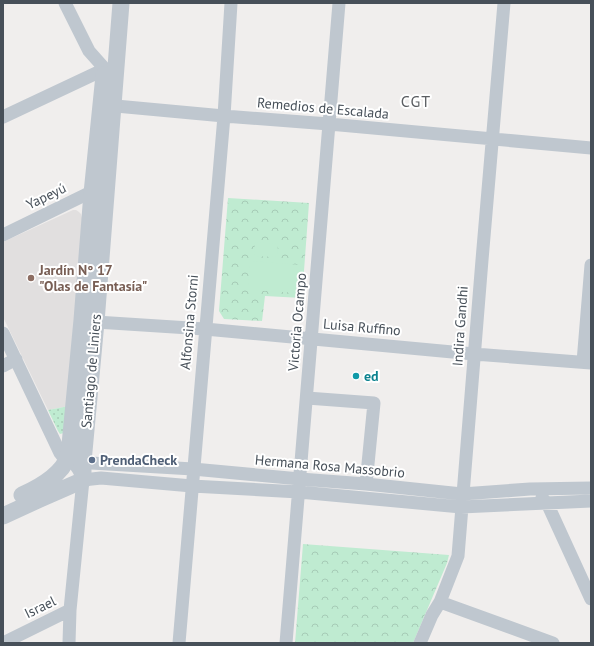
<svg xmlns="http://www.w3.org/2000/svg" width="594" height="646" font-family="'PT Sans',sans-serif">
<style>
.education{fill:#e1dfdf}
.grass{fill:url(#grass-dots)}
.forest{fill:url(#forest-crowns)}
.pitch{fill:#bfebd1}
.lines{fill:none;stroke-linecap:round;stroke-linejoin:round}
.minor{stroke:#bfc7cf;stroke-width:13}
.tertiary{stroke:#bfc7cf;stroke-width:17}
.education-dot{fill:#8d6e63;stroke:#fff;stroke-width:1.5}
.culture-dot{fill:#0f9aa8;stroke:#fff;stroke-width:1.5}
.service-dot{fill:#5c6f8a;stroke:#fff;stroke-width:1.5}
.labels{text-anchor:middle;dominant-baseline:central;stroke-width:4;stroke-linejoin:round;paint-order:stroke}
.street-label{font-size:14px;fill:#475059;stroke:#fff}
.education-label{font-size:14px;font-weight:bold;fill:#785e54;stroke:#fff;text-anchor:start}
.culture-label{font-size:14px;font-weight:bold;fill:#0d838f;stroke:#fff;text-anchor:start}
.service-label{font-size:14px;font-weight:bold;fill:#4e5e75;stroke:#fff;text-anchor:start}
.quarter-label{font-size:16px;letter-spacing:1px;fill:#5b5e62;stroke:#fff}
</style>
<defs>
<pattern id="grass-dots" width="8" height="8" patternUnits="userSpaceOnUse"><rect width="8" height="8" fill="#bfebd1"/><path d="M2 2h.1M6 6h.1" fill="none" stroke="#a6cbb6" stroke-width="1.8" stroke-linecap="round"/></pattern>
<pattern id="forest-crowns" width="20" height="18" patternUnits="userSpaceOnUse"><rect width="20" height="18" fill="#bfebd1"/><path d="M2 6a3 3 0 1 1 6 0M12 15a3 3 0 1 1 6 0" fill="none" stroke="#a6cbb6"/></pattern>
</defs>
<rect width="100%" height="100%" fill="#f0eeed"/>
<path class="education" d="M 73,210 L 76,210 L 79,212 L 81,214 L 82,218 L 69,406 L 48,410 L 3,317 L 3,242 Z"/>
<path class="grass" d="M 69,406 L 64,433 L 60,434 L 58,431 L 48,410 Z"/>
<path class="forest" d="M 228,198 L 309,203 L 302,298 L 265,296 L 262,321 L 224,319 L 219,311 Z
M 303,544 L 449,555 L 447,563 L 413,643 L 295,643 Z"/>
<path class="pitch" d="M 255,242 L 278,244 L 277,257 L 254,256 Z
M 250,261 L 301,265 L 299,293 L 248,290 Z"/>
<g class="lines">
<path class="minor" d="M 65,3 L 89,51 L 105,69
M 105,105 L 224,116 L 329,124 L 591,148
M 3,117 L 105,69 L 112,70
M 3,235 L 89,193 L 99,194
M 88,321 L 96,322 L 205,329 L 474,354 L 591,363
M 3,333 L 60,453 C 64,459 67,460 73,463 C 78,467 81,474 83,480 L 70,610 L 69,643
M 583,362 L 591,265
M 3,366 L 16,359
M 307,398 L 374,403 L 366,484
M 74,462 L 193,469 L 300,479 L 366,484 L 462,494 L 530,489 L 591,488
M 83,480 L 101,478 L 192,486 L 299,492 L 461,507 L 591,501
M 542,498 L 547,503 L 591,599
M 440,602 L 553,643
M 3,643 L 70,610
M 179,643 L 224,116 L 231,3
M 286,643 L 339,3
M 420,643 L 432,615 L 440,602 L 458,556 L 482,260 L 504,3"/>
<path class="tertiary" d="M 22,495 C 40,487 62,475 69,455 L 82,320 L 92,193 L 104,75
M 3,516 L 40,499 L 79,482 L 83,480 L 83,462 L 96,322 L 121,3"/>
</g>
<circle class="education-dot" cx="31" cy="278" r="4"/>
<circle class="culture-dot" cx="356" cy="376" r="4"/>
<circle class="service-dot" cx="92" cy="460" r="4"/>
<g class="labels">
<g class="street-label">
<text transform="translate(323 108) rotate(5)">Remedios de Escalada</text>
<text transform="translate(46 196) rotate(-26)">Yapeyú</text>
<text transform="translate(189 322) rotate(-85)">Alfonsina Storni</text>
<text transform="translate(297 322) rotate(-85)">Victoria Ocampo</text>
<text transform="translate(460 326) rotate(-86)">Indira Gandhi</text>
<text transform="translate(362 327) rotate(5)">Luisa Ruffino</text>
<text transform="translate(91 371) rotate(-85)">Santiago de Liniers</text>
<text transform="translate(330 466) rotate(5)">Hermana Rosa Massobrio</text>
<text transform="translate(40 607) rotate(-26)">Israel</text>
</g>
<g class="education-label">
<text x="39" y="270">Jardín N° 17<tspan x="39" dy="16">"Olas de Fantasía"</tspan></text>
</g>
<g class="culture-label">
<text x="364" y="376">ed</text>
</g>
<g class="service-label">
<text x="100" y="460">PrendaCheck</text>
</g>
<g class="quarter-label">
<text x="416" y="101">CGT</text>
</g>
</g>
<rect width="594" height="646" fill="none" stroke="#475059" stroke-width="8"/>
</svg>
